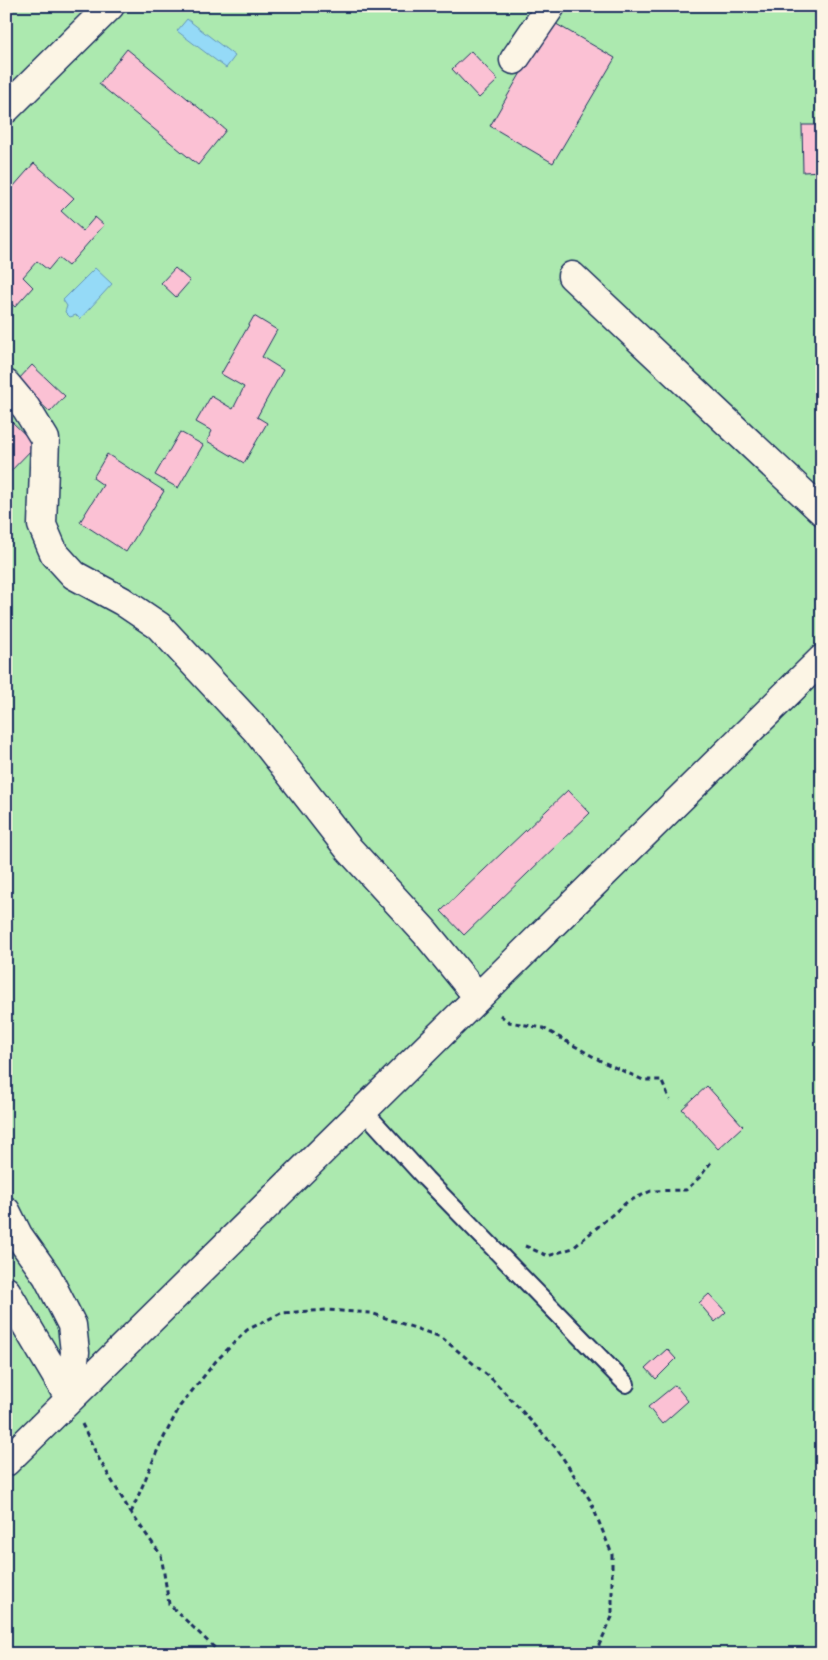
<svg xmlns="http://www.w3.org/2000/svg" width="828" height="1660" font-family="Sriracha,sans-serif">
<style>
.green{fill:#ace9af;stroke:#648c86}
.water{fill:#95daf7;stroke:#6496ba}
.building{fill:#fbc1d4;stroke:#1b2f5e}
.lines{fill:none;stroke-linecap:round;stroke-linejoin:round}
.service-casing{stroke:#1b2f5e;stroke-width:20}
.minor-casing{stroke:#1b2f5e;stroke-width:31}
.path{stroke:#1b2f5e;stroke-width:3;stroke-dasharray:5 4;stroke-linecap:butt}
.service{stroke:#fcf5e5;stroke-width:16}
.minor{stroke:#fcf5e5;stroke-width:28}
</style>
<rect width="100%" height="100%" fill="#fce5e0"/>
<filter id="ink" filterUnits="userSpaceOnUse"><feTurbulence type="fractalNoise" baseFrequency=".02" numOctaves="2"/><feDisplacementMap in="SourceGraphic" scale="10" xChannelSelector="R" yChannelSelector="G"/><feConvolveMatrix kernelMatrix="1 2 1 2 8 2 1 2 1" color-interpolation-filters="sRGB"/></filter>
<g filter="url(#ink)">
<path class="green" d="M 6,6 L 822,6 L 822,1654 L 6,1654 Z"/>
<path class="water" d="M 187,19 L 235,56 L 226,68 L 177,31 Z
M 95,268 L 112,284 L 80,319 L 76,315 L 70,317 L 65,312 L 67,306 L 63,300 Z"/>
<path class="building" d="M 551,21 L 615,58 L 553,163 L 490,126 Z
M 127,49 L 226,130 L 198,165 L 99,84 Z
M 471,51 L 498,80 L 479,98 L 452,69 Z
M 802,125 L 822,125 L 822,171 L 803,172 Z
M 34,163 L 74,198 L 61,211 L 83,231 L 95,217 L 104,225 L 68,266 L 58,258 L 48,270 L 37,261 L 23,277 L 33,287 L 15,307 L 6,299 L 6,206 L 10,201 L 6,195 Z
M 175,268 L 190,281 L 176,297 L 161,283 Z
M 254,316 L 277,330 L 262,357 L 283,370 L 257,417 L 267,423 L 244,463 L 207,441 L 212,431 L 196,422 L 211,396 L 233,409 L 244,387 L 221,374 Z
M 32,365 L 65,396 L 50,412 L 17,381 Z
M 11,421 L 36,445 L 6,476 L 6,426 Z
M 180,432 L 203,445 L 178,488 L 155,475 Z
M 107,454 L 164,491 L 126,552 L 80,522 L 103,485 L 93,478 Z
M 568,790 L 590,813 L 464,935 L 441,911 Z
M 707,1086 L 743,1126 L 718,1149 L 682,1109 Z
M 709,1294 L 726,1312 L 715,1322 L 699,1303 Z
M 667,1349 L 676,1359 L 656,1379 L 646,1368 Z
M 675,1385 L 688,1401 L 662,1424 L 648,1407 Z"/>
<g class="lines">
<defs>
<path id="service" d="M 363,1110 L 426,1179 L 626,1384"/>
<path id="minor" d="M 514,60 L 551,6
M 6,109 L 110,6
M 572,276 L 822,511
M 6,384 L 26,408 L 45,439 L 42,525 L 54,553 L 74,575 L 122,601 L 159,626 L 256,730 L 348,848 L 425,932 L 478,997
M 6,1211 L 18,1235 L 47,1276 L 72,1325 L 75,1352 L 70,1399
M 6,1291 L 70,1399
M 6,1462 L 822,659"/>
</defs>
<use href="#service" class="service-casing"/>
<use href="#minor" class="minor-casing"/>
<path class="path" d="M 500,1015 L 509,1022 L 543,1028 L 601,1061 L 643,1080 L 661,1080 L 670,1100
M 525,1246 L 548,1256 L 573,1248 L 627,1202 L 651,1191 L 686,1190 L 700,1177 L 711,1162
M 82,1424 L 99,1459 L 131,1513 L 161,1555 L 169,1604 L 221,1654
M 131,1513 L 158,1449 L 180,1406 L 216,1361 L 247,1330 L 281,1313 L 327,1310 L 371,1313 L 441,1337 L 493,1380 L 557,1449 L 590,1500 L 612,1554 L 612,1617 L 595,1654"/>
<use href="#service" class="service"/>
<use href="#minor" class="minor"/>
</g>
</g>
<rect width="828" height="1660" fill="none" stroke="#fcf5e5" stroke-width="25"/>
<rect x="12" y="12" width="803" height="1635" fill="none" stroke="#1b2f5e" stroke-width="2" filter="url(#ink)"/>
</svg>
